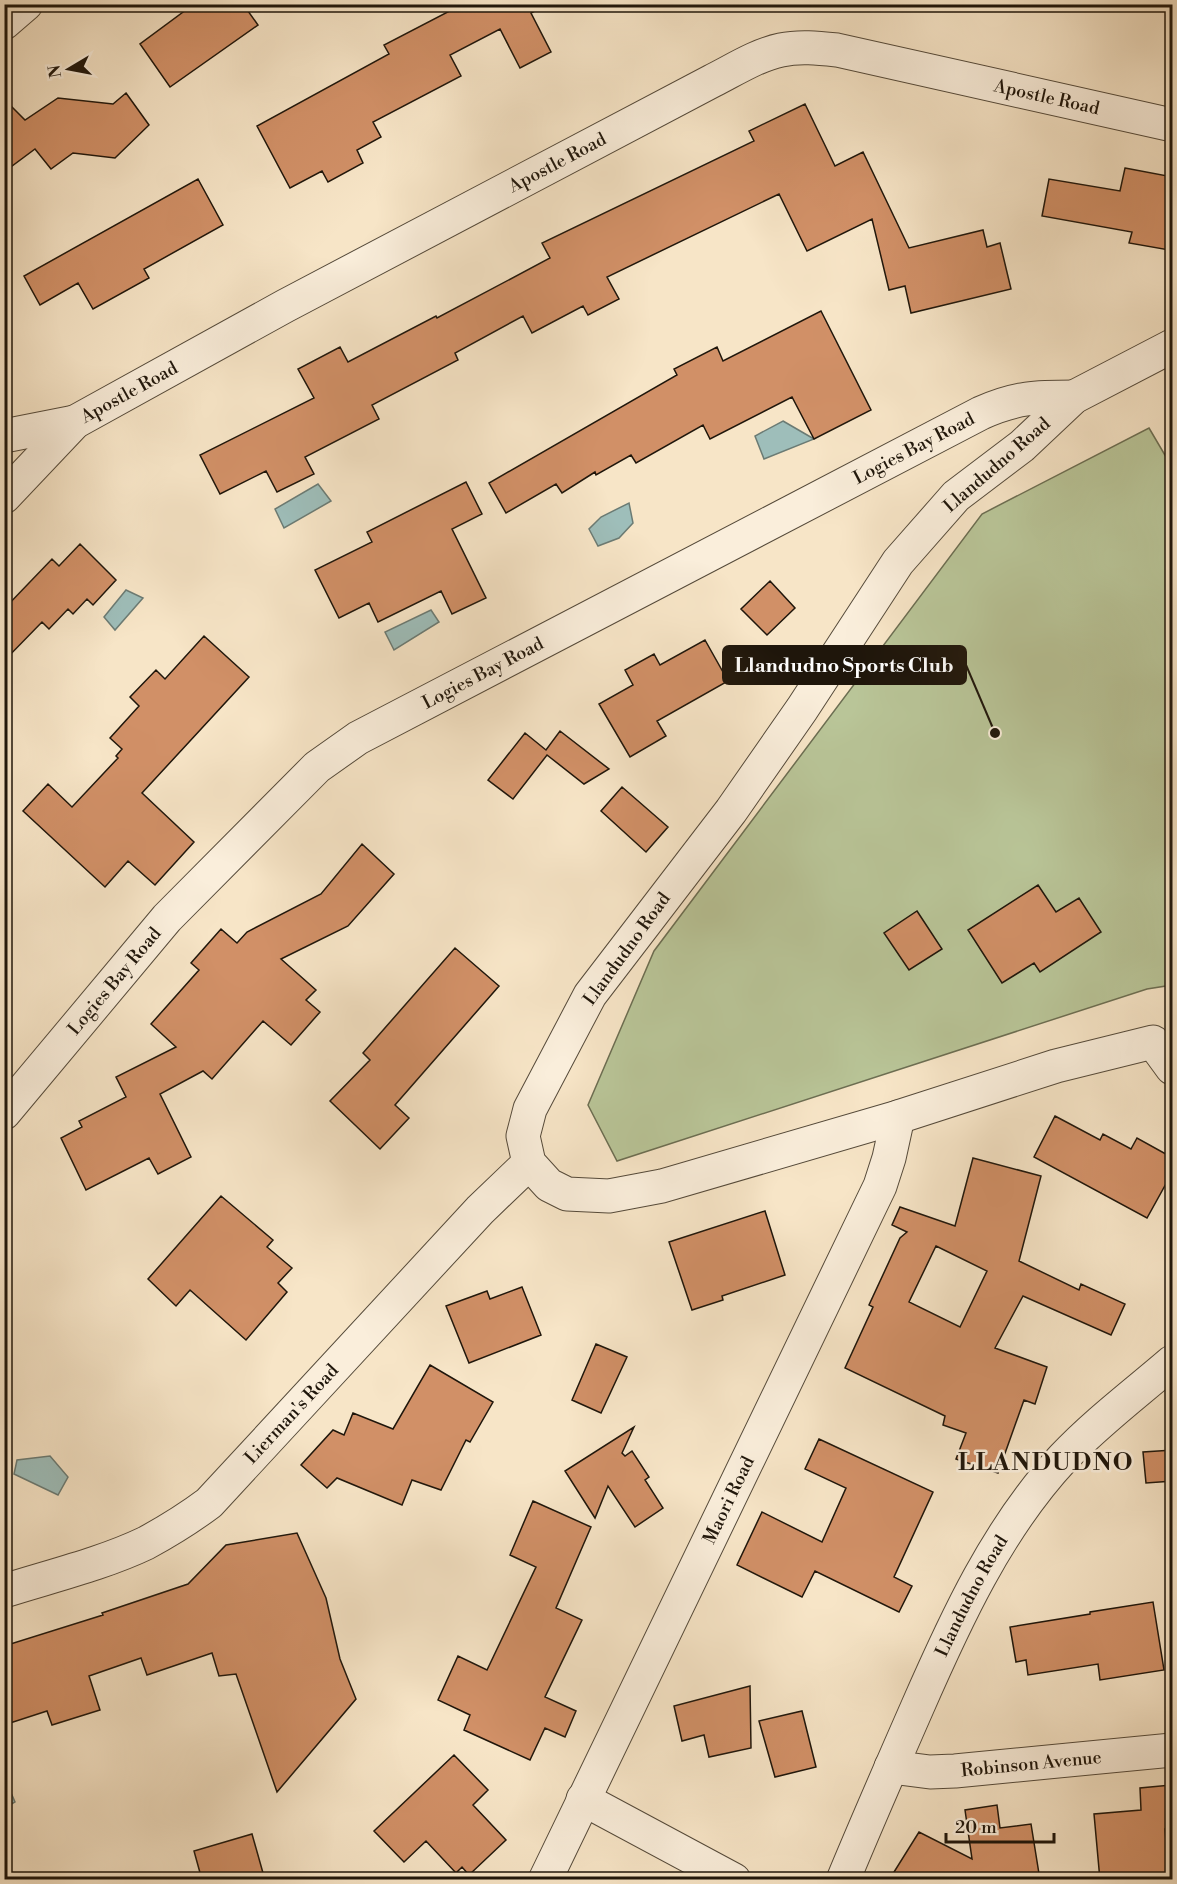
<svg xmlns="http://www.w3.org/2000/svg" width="1177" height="1884" font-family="'Libre Bodoni',serif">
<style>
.green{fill:#b9c598;stroke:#6c6e52;stroke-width:1.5}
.water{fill:#9ebeba;stroke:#6b7b74;stroke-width:1.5}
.building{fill:#d19067;stroke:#1f160b;stroke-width:1.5;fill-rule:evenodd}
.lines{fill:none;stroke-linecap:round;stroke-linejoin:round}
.minor-casing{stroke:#554a3a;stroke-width:35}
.minor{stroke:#faeedb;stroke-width:33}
.labels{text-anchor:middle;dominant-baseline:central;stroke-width:5;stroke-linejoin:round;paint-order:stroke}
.street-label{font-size:18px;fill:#1f160b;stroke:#faeedb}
.district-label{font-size:24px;font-weight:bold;letter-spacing:1.5px;fill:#1f160b;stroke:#faeedb}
.leader{fill:none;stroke:#1f160b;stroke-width:2}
.callout-dot{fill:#1f160b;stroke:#faeedb;stroke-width:2}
.callout{fill:#1f160b;stroke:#1f160b;stroke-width:2}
.callout-label{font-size:20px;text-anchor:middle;font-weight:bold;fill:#fff}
</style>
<rect width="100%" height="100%" fill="#f7e5c7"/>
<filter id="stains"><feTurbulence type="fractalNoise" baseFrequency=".00333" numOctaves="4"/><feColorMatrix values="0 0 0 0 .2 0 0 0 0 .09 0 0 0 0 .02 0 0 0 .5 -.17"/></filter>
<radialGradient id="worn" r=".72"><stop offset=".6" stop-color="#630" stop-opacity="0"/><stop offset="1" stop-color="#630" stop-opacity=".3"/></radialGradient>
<path class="green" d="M 1149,428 L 1172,467 L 1172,985 L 1147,989 L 617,1161 L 588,1105 L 654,951 L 982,514 Z"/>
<path class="water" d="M 783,421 L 814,439 L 764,459 L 755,436 Z
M 318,484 L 331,501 L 284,528 L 275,509 Z
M 629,503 L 633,523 L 619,538 L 598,546 L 589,529 L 601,517 Z
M 126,590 L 143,598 L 115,630 L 104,617 Z
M 431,610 L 439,622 L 394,650 L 385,632 Z
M 50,1456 L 68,1477 L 58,1495 L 14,1474 L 17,1460 Z
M 5,1779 L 15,1802 L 5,1808 L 4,1808 Z"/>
<path class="building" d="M 194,4 L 243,4 L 258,25 L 170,87 L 140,44 Z
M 463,4 L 548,4 L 531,13 L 551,52 L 520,68 L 500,29 L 450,55 L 461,76 L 373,122 L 381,137 L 357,150 L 363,163 L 328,182 L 322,171 L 290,188 L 257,126 L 389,54 L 384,45 Z
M 126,93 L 149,125 L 115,158 L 73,153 L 51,169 L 35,149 L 4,172 L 4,99 L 25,120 L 58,98 L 113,104 Z
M 805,104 L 835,166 L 863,152 L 909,248 L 983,230 L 987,247 L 1000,243 L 1011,289 L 911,313 L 905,286 L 889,290 L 872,219 L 807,251 L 779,194 L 607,277 L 619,299 L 588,315 L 583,306 L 532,333 L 523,316 L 455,353 L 458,360 L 372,405 L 379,419 L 305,457 L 314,474 L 277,492 L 266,471 L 220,494 L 200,455 L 314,398 L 298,369 L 340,347 L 348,362 L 436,316 L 437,318 L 550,258 L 542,243 L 754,141 L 749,131 Z
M 1125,168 L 1173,177 L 1173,231 L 1169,250 L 1129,243 L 1132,232 L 1042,216 L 1049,179 L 1120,191 Z
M 198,179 L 223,225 L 144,269 L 149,278 L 93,309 L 78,283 L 40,305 L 24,276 Z
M 821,311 L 871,410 L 814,439 L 792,397 L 710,439 L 703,425 L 636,463 L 631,455 L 596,475 L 595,472 L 562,493 L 556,484 L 506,513 L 489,483 L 677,375 L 674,369 L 717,347 L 723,361 Z
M 466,482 L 482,514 L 452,529 L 486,598 L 452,614 L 441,591 L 378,622 L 369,603 L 339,618 L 315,570 L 372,542 L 367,532 Z
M 80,544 L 116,580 L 93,605 L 87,599 L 73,614 L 68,609 L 49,629 L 42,622 L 4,661 L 4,609 L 52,559 L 59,566 Z
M 770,581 L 795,608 L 767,635 L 741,609 Z
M 204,636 L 249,677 L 142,793 L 194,842 L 155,885 L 128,861 L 105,887 L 23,811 L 48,784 L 72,807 L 118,758 L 116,756 L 122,749 L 110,738 L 139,706 L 130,697 L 156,670 L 165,679 Z
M 705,640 L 728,681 L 657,721 L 666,736 L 630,757 L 599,704 L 633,685 L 625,670 L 654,654 L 660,665 Z
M 560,731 L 609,769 L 584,784 L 547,755 L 513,799 L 488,780 L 525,733 L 546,750 Z
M 622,787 L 668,827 L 646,852 L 601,811 Z
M 362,844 L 394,874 L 348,926 L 281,959 L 316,990 L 306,1000 L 320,1012 L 291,1045 L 263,1021 L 212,1079 L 203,1071 L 160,1094 L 191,1157 L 158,1174 L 149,1158 L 86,1190 L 61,1138 L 82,1127 L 79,1121 L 126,1097 L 116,1077 L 176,1047 L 151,1024 L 199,970 L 191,963 L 221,929 L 237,943 L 247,932 L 321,894 Z
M 1038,885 L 1056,912 L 1079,898 L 1101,932 L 1040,972 L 1034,963 L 1002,983 L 968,930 Z
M 917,911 L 942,949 L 909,970 L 884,933 Z
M 455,948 L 499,986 L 395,1105 L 409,1118 L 380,1149 L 330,1101 L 370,1060 L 363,1053 Z
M 1055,1116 L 1100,1140 L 1103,1134 L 1131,1149 L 1137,1138 L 1173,1158 L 1173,1171 L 1147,1218 L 1034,1157 Z
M 973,1158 L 1041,1176 L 1019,1261 L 1079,1290 L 1081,1284 L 1125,1304 L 1111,1335 L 1023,1296 L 995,1348 L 1047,1367 L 1035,1404 L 1024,1400 L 998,1473 L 956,1459 L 966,1433 L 943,1425 L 945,1416 L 845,1368 L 873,1307 L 869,1305 L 900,1238 L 907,1232 L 892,1225 L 900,1207 L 955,1226 ZM 936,1246 L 987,1271 L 960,1327 L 909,1302 Z
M 221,1196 L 273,1240 L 267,1247 L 292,1268 L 278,1283 L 287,1292 L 246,1340 L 190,1290 L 176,1306 L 148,1279 Z
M 765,1211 L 785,1275 L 722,1296 L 723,1300 L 692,1310 L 669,1242 Z
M 522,1287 L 541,1335 L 469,1363 L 446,1306 L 487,1291 L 490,1299 Z
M 596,1344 L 627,1357 L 601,1413 L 572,1400 Z
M 430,1365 L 493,1402 L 470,1442 L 466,1440 L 441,1490 L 412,1480 L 402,1505 L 337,1478 L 327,1488 L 301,1465 L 333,1430 L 344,1435 L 353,1413 L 393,1429 Z
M 634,1427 L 622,1453 L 625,1456 L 632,1451 L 649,1477 L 645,1480 L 663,1508 L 635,1527 L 608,1486 L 595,1518 L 565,1471 Z
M 819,1439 L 933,1492 L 894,1577 L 912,1586 L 899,1612 L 815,1571 L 802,1597 L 737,1565 L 762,1512 L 822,1542 L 846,1488 L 805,1469 Z
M 1173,1450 L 1173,1481 L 1146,1483 L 1143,1452 Z
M 533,1501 L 591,1527 L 556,1608 L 582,1620 L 545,1697 L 576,1711 L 565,1737 L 545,1728 L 530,1760 L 464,1730 L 470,1715 L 438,1700 L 458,1656 L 487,1670 L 536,1567 L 510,1555 Z
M 297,1533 L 326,1598 L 340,1659 L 356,1699 L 277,1792 L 236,1674 L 219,1676 L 212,1653 L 147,1675 L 141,1658 L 89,1676 L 100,1710 L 52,1725 L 47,1711 L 4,1725 L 4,1646 L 103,1615 L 102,1613 L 188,1584 L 226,1545 Z
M 1153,1602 L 1164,1670 L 1100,1680 L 1098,1664 L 1028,1675 L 1026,1660 L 1016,1662 L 1010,1627 L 1090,1614 L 1090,1612 Z
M 750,1686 L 751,1748 L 709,1757 L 704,1735 L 682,1741 L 674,1706 Z
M 802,1711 L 816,1767 L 775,1777 L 759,1721 Z
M 454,1755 L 488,1790 L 473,1805 L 506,1840 L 469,1875 L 462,1867 L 456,1873 L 426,1841 L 404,1862 L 374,1831 Z
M 1171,1785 L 1173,1829 L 1165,1829 L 1169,1880 L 1100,1880 L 1094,1814 L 1141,1810 L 1140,1788 Z
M 997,1805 L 1000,1828 L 1031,1824 L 1040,1880 L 889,1880 L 919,1832 L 972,1859 L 965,1810 Z
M 252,1834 L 265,1880 L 202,1880 L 194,1851 Z"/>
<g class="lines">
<defs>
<g id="minor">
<path d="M 4,23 L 26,4"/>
<path d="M 1172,346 L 1074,397 L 1022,446 L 956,496 L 898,562 L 802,709 L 731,811 L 590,995 L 530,1109 L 523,1136 L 529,1163 L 549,1185 L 567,1194 L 609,1196 L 662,1186 L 898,1117 L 1056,1066 L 1153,1042 L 1172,1068"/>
<path d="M 4,436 L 75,422"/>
<path id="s1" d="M 4,497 L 75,422 L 285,306 L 712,81 C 734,70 757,55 781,50 C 799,46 818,48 837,50 L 1172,125"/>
<path id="s2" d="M 4,1113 L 167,918 L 317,767 L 358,738 L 981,413 C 1016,397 1037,397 1074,397"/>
<path id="s3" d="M 4,1591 C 51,1576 102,1564 146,1543 C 168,1531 189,1518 209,1503 L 480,1210 L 529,1163"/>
<path id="s4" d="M 891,1767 L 930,1772 L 955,1771 L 1172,1750"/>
<path d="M 583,1799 L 734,1880"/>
<path id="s5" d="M 545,1880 L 880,1186 L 889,1158 L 898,1117"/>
<path id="s6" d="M 843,1880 C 867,1822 892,1765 917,1708 C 955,1621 997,1529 1063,1458 C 1096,1423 1136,1393 1172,1362"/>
</g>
</defs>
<use href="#minor" class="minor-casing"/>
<use href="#minor" class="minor"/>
</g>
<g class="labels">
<g class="street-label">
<text stroke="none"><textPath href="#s1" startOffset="1173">Apostle Road</textPath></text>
<text stroke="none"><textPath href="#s1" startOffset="651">Apostle Road</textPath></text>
<text stroke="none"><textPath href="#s1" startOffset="165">Apostle Road</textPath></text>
<text stroke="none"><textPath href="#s2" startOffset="1144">Logies Bay Road</textPath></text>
<text transform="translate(997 465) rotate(-41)">Llandudno Road</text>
<text stroke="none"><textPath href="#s2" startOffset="658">Logies Bay Road</textPath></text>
<text transform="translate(627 949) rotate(-54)">Llandudno Road</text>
<text stroke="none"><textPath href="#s2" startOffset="172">Logies Bay Road</textPath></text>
<text stroke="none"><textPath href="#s3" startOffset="346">Lierman's Road</textPath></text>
<text stroke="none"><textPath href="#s5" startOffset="422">Maori Road</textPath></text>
<text stroke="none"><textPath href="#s6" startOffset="312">Llandudno Road</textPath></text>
<text stroke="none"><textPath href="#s4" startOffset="141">Robinson Avenue</textPath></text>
</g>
<g class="district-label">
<text x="1046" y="1463">LLANDUDNO</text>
</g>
</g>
<path class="leader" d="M995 733L966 665"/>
<circle class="callout-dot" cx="995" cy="733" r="6"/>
<rect class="callout" x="723" y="646" width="243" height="38" rx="6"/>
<g class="callout-label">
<text x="844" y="672">Llandudno Sports Club</text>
</g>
<rect width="1177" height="1884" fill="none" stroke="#f7e5c7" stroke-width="24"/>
<rect x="6" y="6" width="1165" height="1872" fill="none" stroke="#1f160b" stroke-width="3"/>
<rect x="12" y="12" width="1153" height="1860" fill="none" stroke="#1f160b" stroke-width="1.5"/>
<g transform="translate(69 69) rotate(260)" stroke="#faeedb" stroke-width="4.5" paint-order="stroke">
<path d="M0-4.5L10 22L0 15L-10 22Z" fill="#1f160b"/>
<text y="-9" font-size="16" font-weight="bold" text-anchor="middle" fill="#1f160b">N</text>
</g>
<path d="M946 1833v9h108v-9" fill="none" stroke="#1f160b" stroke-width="3"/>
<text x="955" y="1833" font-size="18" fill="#1f160b" stroke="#faeedb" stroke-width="4.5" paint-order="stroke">20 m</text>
<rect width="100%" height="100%" filter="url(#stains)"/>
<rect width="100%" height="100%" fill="url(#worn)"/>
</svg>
